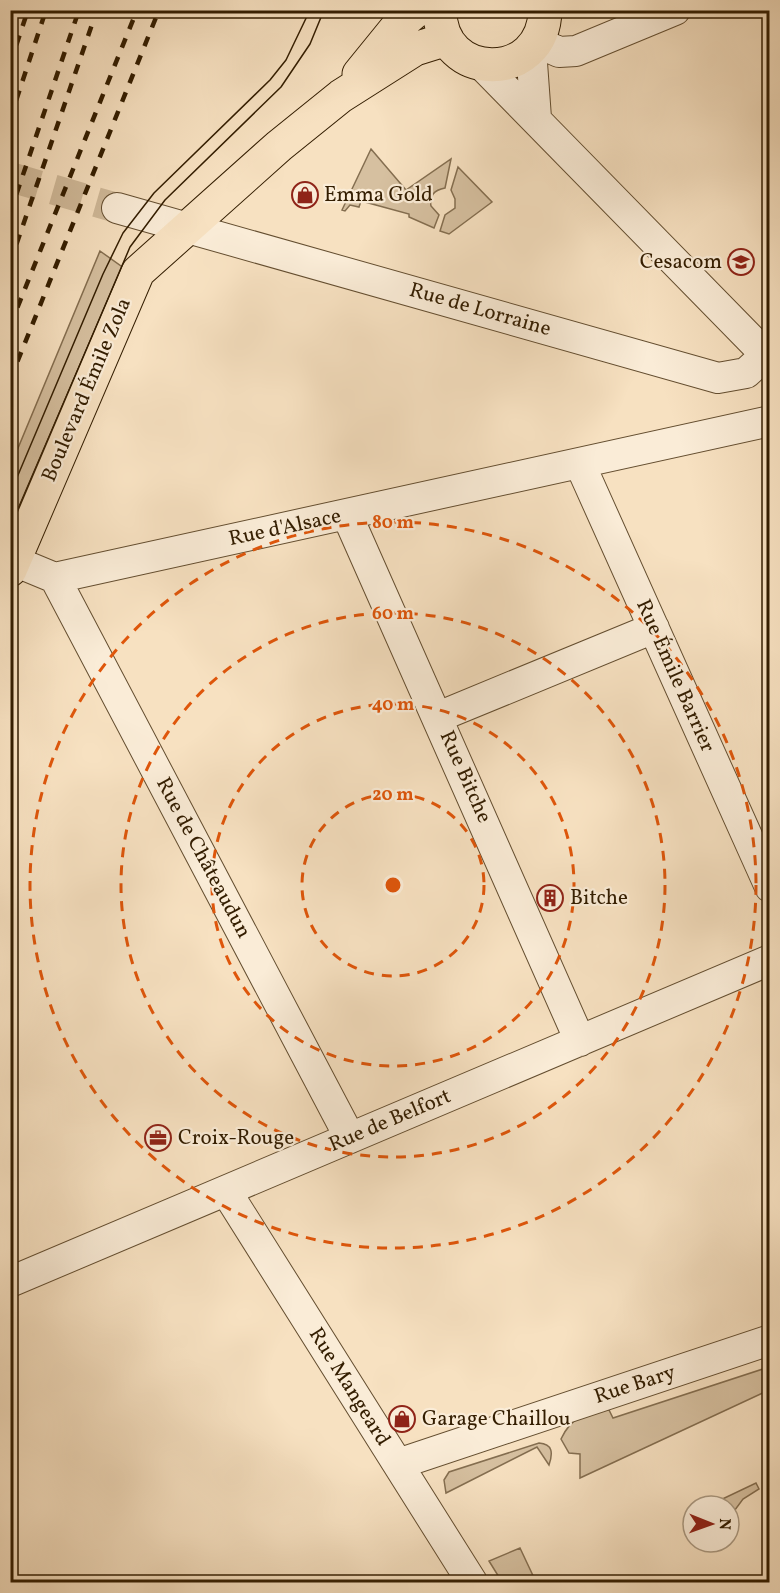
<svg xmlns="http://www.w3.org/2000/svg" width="780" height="1593" font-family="Vollkorn,serif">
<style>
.green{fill:#d6c0a0;stroke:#846e50;stroke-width:1.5}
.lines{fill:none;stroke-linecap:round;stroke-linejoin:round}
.minor-tunnel{stroke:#d0ba9a;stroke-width:30;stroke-dasharray:30 15;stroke-linecap:butt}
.minor-casing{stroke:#644e30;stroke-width:32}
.major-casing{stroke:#331d00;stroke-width:35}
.minor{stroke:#faecd7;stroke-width:30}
.major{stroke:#f7e1c1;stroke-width:33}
.tram{stroke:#331d00;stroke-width:1.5}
.rail{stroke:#331d00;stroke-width:4.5;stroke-dasharray:10 10;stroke-linecap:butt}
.ring{fill:none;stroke:#df560b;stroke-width:3;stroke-dasharray:10 8}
.labels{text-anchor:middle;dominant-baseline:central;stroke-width:4.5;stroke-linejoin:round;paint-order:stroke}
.poi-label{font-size:21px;fill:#331d00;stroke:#faecd7;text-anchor:start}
.street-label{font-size:21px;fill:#331d00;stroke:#faecd7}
.centre{fill:#df560b;stroke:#faecd7;stroke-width:3}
.ring-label{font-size:18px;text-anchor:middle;font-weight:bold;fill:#df560b;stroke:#faecd7;stroke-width:4.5;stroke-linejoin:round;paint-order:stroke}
</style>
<rect width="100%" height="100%" fill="#f7e1c1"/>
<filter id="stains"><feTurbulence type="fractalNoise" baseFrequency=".00333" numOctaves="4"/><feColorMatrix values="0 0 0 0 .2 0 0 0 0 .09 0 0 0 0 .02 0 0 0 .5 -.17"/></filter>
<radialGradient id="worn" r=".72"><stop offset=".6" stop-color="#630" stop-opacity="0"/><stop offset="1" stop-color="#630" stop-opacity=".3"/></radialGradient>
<path class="green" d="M 371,149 L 406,190 L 451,159 L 445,188 C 434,190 429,196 431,206 L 439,215 L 434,228 L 409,217 L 409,214 L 361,201 L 359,207 L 350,205 L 345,211 L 342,210 Z
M 458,167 L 492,202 L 449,234 L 440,231 L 445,215 L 455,208 L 455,199 L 451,190 Z
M 100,251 L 128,271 L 11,551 L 11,465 Z
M 769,1367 L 769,1390 L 580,1478 L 580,1454 L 569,1453 L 561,1439 C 570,1419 588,1408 609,1410 L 613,1418 Z
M 539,1443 C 553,1444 553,1453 549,1465 L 537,1447 L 446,1493 L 444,1480 L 449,1472 Z
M 756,1483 L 759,1489 L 743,1499 L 729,1518 L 729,1506 L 714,1506 L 714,1503 Z
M 520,1548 L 536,1582 L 502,1582 L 489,1561 Z"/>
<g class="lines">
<path class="minor-tunnel" d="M 10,177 L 117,208"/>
<defs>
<path id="minor" d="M 537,42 L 559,52 L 576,51 L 675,10
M 531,49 L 536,118
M 482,65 L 770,359
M 117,208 L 718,378 L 746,373 L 766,355
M 580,464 L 770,887
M 347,515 L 580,1041
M 14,561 L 55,578 L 770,421
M 55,578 L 350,1138
M 438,717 L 654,628
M 226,1191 L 472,1582
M 10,1282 L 770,960
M 398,1464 L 770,1340"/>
<path id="major" d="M 440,10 C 439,82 544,84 545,10
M 359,74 L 398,26 L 417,10
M 10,570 L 138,272 L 279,146 L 341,96 L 415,49 L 447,39"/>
</defs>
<use href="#minor" class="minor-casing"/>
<use href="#major" class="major-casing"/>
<use href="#minor" class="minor"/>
<use href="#major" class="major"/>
<path class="tram" d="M 10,494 L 103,274 L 123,233 L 154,193 L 270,80 L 286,60 L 310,10
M 10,529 L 130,247 L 165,200 L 281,87 L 310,44 L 324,10"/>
<path class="rail" d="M 10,64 L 28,10
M 10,119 L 46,10
M 10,213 L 79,10
M 10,263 L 97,10
M 10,326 L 137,10
M 10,380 L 159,10"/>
</g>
<g class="ring">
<circle cx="393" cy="885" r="91"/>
<circle cx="393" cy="885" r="181"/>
<circle cx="393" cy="885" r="272"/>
<circle cx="393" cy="885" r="363"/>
</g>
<defs>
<symbol id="shop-ring" viewBox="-11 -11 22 22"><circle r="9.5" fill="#faecd7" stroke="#8f2418" stroke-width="1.5"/><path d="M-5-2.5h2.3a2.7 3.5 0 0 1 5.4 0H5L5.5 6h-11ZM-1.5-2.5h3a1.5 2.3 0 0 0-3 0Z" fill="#8f2418"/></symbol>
<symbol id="university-ring" viewBox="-11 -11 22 22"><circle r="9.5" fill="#faecd7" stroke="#8f2418" stroke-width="1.5"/><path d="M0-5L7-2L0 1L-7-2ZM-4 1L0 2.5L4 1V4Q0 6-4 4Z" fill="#8f2418"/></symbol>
<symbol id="building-ring" viewBox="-11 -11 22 22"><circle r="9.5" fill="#faecd7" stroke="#8f2418" stroke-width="1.5"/><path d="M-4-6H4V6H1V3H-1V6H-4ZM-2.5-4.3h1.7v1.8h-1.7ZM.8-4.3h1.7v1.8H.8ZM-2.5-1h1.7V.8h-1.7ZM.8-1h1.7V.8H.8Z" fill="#8f2418"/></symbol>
<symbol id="office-ring" viewBox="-11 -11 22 22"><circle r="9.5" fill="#faecd7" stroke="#8f2418" stroke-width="1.5"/><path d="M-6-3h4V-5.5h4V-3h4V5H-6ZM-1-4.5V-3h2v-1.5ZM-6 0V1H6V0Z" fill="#8f2418"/></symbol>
</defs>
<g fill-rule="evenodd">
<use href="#shop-ring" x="290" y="180" width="30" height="30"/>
<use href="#university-ring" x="726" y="247" width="30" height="30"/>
<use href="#building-ring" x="535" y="883" width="30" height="30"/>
<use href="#office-ring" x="143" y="1123" width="30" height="30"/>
<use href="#shop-ring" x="387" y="1404" width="30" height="30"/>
</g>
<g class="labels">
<g class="poi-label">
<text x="324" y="195">Emma Gold</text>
<text x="722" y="262" text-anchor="end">Cesacom</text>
<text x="570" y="898">Bitche</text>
<text x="178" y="1138">Croix-Rouge</text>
<text x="422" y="1419">Garage Chaillou</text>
</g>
<g class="street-label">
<text transform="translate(480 310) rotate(16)">Rue de Lorraine</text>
<text transform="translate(87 390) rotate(-67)">Boulevard Émile Zola</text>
<text transform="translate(285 528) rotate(-12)">Rue d'Alsace</text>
<text transform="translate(675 676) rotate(66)">Rue Émile Barrier</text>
<text transform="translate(465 777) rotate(66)">Rue Bitche</text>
<text transform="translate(203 858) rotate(62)">Rue de Châteaudun</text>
<text transform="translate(390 1121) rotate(-23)">Rue de Belfort</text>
<text transform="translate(635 1385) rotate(-18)">Rue Bary</text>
<text transform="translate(349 1387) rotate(58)">Rue Mangeard</text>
</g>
</g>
<circle cx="393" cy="885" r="9" class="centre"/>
<g class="ring-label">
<text x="393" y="528">80 m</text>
<text x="393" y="619">60 m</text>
<text x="393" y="710">40 m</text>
<text x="393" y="800">20 m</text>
</g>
<rect width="780" height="1593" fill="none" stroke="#f7e1c1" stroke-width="36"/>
<rect x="12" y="12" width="756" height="1569" fill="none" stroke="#331d00" stroke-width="3"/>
<rect x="18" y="18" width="744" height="1557" fill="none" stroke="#331d00" stroke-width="1.5"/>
<g transform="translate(711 1524) rotate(91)"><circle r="28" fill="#faecd7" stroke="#aa9981" stroke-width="1.5"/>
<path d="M0-4.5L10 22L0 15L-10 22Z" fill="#8f2418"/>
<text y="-9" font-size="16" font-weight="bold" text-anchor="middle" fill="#331d00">N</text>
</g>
<rect width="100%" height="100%" filter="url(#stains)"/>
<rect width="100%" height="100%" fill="url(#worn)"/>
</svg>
